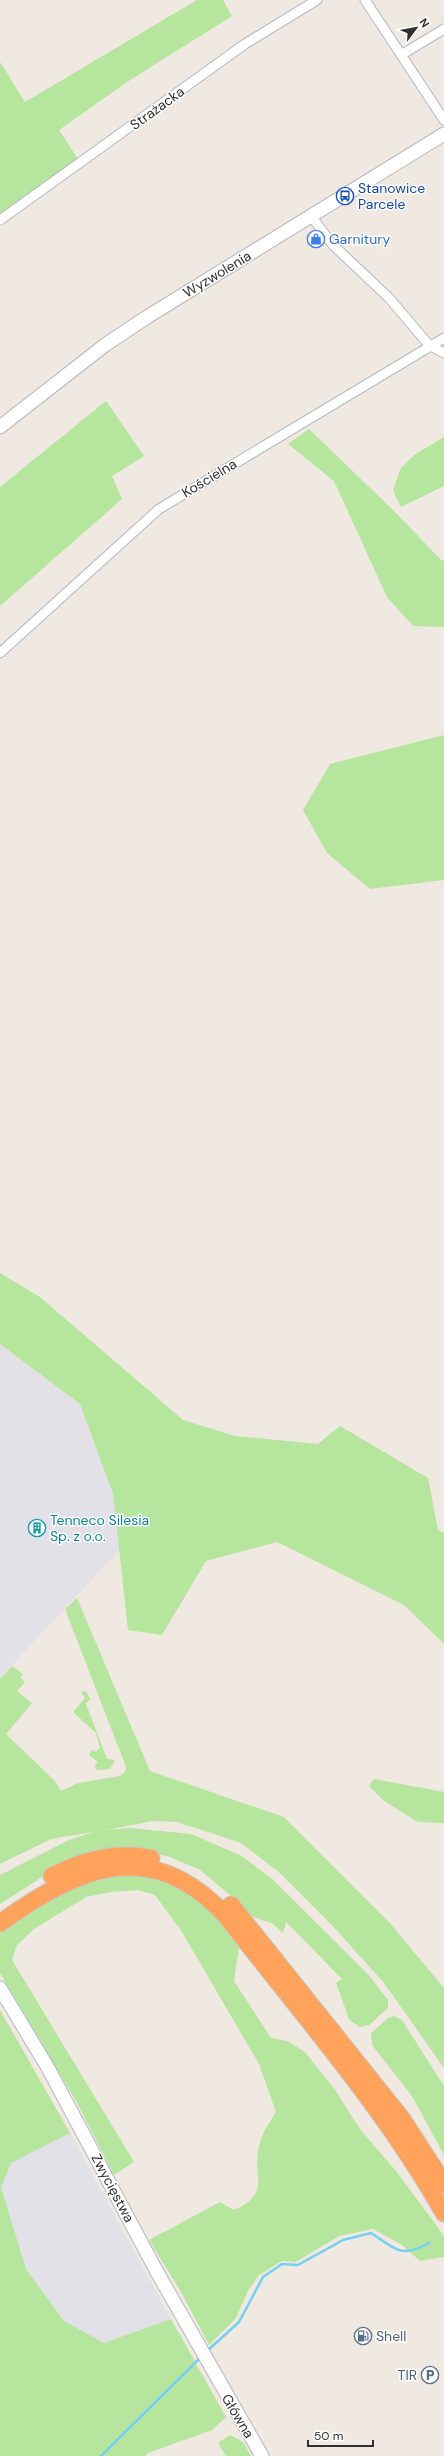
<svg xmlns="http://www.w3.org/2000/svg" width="444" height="2456" font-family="'DM Sans',sans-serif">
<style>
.industrial{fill:#e3e1e8}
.green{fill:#b6e59e}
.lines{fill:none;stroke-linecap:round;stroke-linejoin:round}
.stream{stroke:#75cff0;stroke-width:2.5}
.street-casing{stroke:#b4b7c1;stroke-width:11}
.secondary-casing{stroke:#b4b7c1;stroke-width:15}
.highway-casing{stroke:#c9c9c9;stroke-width:19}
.street{stroke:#fff;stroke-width:9}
.secondary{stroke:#fff;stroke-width:13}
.highway{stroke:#ffa35c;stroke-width:17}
.labels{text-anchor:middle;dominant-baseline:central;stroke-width:3;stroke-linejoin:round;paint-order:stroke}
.street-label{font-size:14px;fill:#2e2e2e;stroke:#fff}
.transit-label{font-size:14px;fill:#164399;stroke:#fff;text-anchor:start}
.shop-label{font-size:14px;fill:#366cbe;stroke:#fff;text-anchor:start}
.culture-label{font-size:14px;fill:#0d838f;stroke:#fff;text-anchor:start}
.service-label{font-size:14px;fill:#4e5e75;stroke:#fff;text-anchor:start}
</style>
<rect width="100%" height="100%" fill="#efe9e1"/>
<path class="industrial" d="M 0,1344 L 80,1404 L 113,1494 L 119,1550 L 0,1678 Z
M 70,2133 L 171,2319 L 104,2343 L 64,2321 L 26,2269 L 1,2187 L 10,2163 Z"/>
<path class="green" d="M 197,0 L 223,0 L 232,16 L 127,82 L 59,130 L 78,159 L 0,215 L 0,62 L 25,102 Z
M 106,401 L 144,456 L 112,476 L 122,499 L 0,606 L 0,487 Z
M 309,429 L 394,511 L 442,561 L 444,560 L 444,627 L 413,626 L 387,597 L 334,481 L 288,444 Z
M 444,437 L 444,486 L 401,507 L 393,490 L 401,468 L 414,455 Z
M 444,735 L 444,880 L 370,889 L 327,853 L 303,810 L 330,764 Z
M 0,1273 L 40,1297 L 183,1420 L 235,1436 L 318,1444 L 340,1426 L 428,1478 L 438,1530 L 444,1533 L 444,1644 L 404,1605 L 277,1542 L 206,1561 L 162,1635 L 128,1630 L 113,1494 L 80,1404 L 0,1344 Z
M 77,1598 L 150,1771 L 284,1817 L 388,1921 L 444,1988 L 444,2068 L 384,1983 L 330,1923 L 280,1873 L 241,1843 L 177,1822 L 153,1821 L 106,1830 L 130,1828 L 191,1834 L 240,1855 L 271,1878 L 368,1974 L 388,2000 L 388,2008 L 369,2025 L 359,2027 L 349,2019 L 336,1983 L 342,1979 L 286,1922 L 283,1933 L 272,1923 L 247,1915 L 232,1897 L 200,1870 L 170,1857 L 143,1850 L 56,1868 L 0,1904 L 0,1875 L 69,1840 L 93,1832 L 51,1839 L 0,1864 L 0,1679 L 12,1666 L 23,1674 L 20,1677 L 25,1682 L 17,1691 L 32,1703 L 6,1734 L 55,1781 L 61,1791 L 78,1783 L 120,1776 L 125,1772 L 126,1767 L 65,1609 Z
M 86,1691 L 90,1699 L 86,1704 L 107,1759 L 115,1760 L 110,1769 L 96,1770 L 95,1766 L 98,1762 L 89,1755 L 92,1750 L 96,1752 L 100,1747 L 96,1733 L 73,1712 L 85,1698 L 81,1692 Z
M 374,1779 L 444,1792 L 444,1823 L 418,1822 L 384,1801 L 369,1786 Z
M 126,1872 L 178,1885 L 215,1908 L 240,1940 L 234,1981 L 271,2038 L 287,2041 L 305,2052 L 335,2090 L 360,2129 L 396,2171 L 439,2229 L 444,2237 L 444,2257 L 420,2261 L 402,2245 L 373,2229 L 339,2236 L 296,2262 L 282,2261 L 259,2275 L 248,2291 L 236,2318 L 209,2345 L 181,2292 L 149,2240 L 220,2202 L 234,2210 C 270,2194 254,2180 258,2151 C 260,2136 268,2125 276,2112 L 259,2064 L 182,1932 L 155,1895 L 138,1890 L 111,1892 L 86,1897 L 34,1929 L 17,1945 L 12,1960 L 134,2162 L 114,2175 L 76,2101 L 0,1973 L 0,1932 L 47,1900 L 85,1881 Z
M 0,2010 L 70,2133 L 11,2163 L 1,2187 L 26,2269 L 64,2321 L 104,2343 L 171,2319 L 226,2417 L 212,2430 L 148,2453 L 145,2456 L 0,2456 Z
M 394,2016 L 402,2020 L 444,2086 L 444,2155 L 412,2096 L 372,2045 L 371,2033 L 388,2018 Z
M 230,2435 L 243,2442 L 251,2456 L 226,2456 L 218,2443 Z"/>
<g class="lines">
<path class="stream" d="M 207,2351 L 239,2322 L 263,2277 L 282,2264 L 298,2265 L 343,2240 L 371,2233 C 396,2249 401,2259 429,2243
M 101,2456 L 200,2358"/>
<defs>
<path id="street" d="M 365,0 L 444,120
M 401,55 L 444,29
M 311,216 L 333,245 L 389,298 L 429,345 L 444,353
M 0,220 L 245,44 L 317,0
M 0,653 L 159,509 L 444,338"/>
<path id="secondary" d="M 0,427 L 105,345 L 147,317 L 444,134
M 0,1988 L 48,2068 L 157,2272 L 262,2456"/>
<path id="highway" d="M 52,1876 C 85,1860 115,1851 151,1858
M 231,1905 L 402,2119 L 444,2184
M 0,1923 C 79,1867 151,1834 227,1917 C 301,2013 384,2107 444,2213"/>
</defs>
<use href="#street" class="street-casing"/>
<use href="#secondary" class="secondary-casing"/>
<use href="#highway" class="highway-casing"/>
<use href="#street" class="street"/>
<use href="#secondary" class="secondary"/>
<use href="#highway" class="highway"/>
</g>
<defs>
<symbol id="bus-ring" viewBox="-11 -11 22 22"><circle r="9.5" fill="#fff" stroke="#1a4fb4" stroke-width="1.5"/><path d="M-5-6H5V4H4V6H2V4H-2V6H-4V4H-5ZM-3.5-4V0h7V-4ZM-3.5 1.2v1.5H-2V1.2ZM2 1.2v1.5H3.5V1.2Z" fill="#1a4fb4"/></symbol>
<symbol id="shop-ring" viewBox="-11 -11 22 22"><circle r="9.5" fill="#fff" stroke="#3f7fe0" stroke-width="1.5"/><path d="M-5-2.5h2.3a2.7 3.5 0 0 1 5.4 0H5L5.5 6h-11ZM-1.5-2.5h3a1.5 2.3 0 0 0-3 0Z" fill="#3f7fe0"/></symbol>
<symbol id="building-ring" viewBox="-11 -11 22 22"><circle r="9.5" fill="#fff" stroke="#0f9aa8" stroke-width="1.5"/><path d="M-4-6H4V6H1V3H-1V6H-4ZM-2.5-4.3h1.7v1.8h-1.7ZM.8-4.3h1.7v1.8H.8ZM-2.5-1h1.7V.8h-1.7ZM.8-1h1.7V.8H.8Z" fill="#0f9aa8"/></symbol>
<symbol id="fuel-ring" viewBox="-11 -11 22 22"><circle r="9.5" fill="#fff" stroke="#5c6f8a" stroke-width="1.5"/><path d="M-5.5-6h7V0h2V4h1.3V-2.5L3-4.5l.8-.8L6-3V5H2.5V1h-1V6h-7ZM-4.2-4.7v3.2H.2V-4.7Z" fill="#5c6f8a"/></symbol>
<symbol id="parking-ring" viewBox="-11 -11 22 22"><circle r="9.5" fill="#fff" stroke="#5c6f8a" stroke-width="1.5"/><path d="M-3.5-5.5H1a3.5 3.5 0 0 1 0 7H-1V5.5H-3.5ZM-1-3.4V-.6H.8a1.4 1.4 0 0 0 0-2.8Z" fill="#5c6f8a"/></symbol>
</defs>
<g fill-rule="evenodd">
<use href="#bus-ring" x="335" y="186" width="20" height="20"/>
<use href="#shop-ring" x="306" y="229" width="20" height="20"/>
<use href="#building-ring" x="27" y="1518" width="20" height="20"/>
<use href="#fuel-ring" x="353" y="2326" width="20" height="20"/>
<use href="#parking-ring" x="420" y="2365" width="20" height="20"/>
</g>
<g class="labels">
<g class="street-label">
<text transform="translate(157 108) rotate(-36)">Strażacka</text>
<text transform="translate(217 274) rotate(-31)">Wyzwolenia</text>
<text transform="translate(209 478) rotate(-31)">Kościelna</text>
<text transform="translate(113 2188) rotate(62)">Zwycięstwa</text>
<text transform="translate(238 2416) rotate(59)">Główna</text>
</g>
<g class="transit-label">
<text x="358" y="188">Stanowice<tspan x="358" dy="16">Parcele</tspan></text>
</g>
<g class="shop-label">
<text x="329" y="239">Garnitury</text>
</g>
<g class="culture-label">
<text x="50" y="1520">Tenneco Silesia<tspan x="50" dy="16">Sp. z o.o.</tspan></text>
</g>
<g class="service-label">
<text x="376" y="2336">Shell</text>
<text x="417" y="2375" text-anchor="end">TIR</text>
</g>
</g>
<g transform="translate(416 28) rotate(58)" stroke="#ffffff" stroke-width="3" paint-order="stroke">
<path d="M0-3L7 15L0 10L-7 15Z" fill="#2e2e2e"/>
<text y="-6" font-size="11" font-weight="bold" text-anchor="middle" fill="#2e2e2e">N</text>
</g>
<path d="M308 2440v6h65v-6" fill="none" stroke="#2e2e2e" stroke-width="2"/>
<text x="314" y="2440" font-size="12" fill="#2e2e2e" stroke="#ffffff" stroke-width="3" paint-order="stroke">50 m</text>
</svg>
